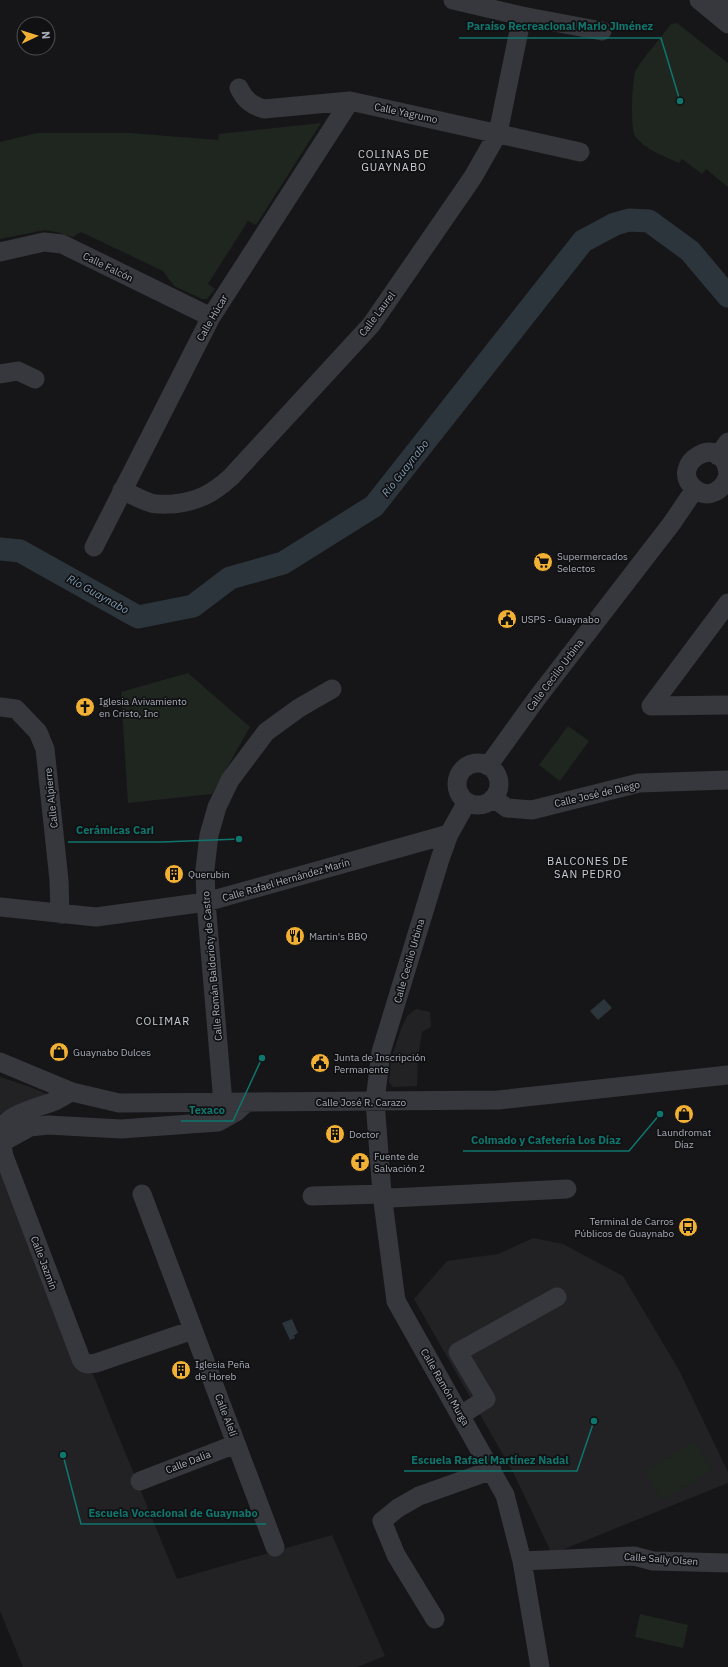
<svg xmlns="http://www.w3.org/2000/svg" width="728" height="1667" font-family="'IBM Plex Sans',sans-serif">
<style>
.built{fill:#222225}
.green{fill:#1e261f}
.water{fill:#2c353c}
.lines{fill:none;stroke-linecap:round;stroke-linejoin:round}
.river{stroke:#2c353c;stroke-width:23}
.minor{stroke:#37383d;stroke-width:19}
.labels{text-anchor:middle;dominant-baseline:central;stroke-width:3.5;stroke-linejoin:round;paint-order:stroke}
.street-label{font-size:10px;fill:#a8adb8;stroke:#111113}
.poi-label{font-size:10px;fill:#a8adb8;stroke:#111113;text-anchor:start}
.neighbourhood-label{font-size:11px;letter-spacing:1px;fill:#c9ccd4;stroke:#111113}
.water-label{font-size:11px;font-style:italic;fill:#7f9bb3;stroke:#111113}
.leader{fill:none;stroke:#0f766e;stroke-width:1.5}
.callout-dot{fill:#0f766e;stroke:#111113;stroke-width:1.5}
.callout-label{font-size:11px;text-anchor:middle;font-weight:bold;fill:#0f766e;stroke:#111113;stroke-width:3.5;stroke-linejoin:round;paint-order:stroke}
</style>
<rect width="100%" height="100%" fill="#161618"/>
<path class="built" d="M 416,1009 L 430,1012 L 431,1027 L 422,1032 L 418,1057 L 417,1086 L 393,1087 L 389,1082 L 391,1060 L 401,1029 L 407,1016 Z
M 0,1077 L 30,1087 L 47,1094 L 49,1096 L 17,1105 L 0,1114 Z
M 0,1165 L 78,1367 L 93,1374 L 177,1579 L 332,1535 L 385,1656 L 357,1667 L 23,1667 L 0,1611 Z
M 533,1238 L 563,1244 L 623,1276 L 679,1370 L 728,1472 L 728,1483 L 552,1554 L 514,1474 L 414,1299 L 447,1261 L 498,1254 Z"/>
<path class="green" d="M 677,23 L 728,63 L 728,187 L 706,169 L 702,174 L 682,159 L 679,163 C 664,156 645,150 635,136 C 630,128 632,78 636,70 C 646,54 660,39 671,24 Z
M 321,123 L 256,225 L 248,221 L 208,284 L 215,289 L 207,299 L 202,299 L 174,286 L 163,271 L 81,232 L 73,237 L 56,232 L 45,230 L 0,239 L 0,142 L 37,133 L 130,133 L 218,140 L 219,134 Z
M 188,673 L 250,727 L 212,794 L 128,803 L 121,692 Z
M 568,726 L 589,741 L 560,781 L 539,765 Z
M 695,1441 L 712,1470 L 662,1500 L 645,1471 Z
M 640,1614 L 688,1625 L 683,1648 L 635,1637 Z"/>
<path class="water" d="M 604,999 L 612,1008 L 598,1020 L 590,1011 Z
M 292,1319 L 298,1333 L 294,1335 L 295,1338 L 290,1340 L 282,1323 Z"/>
<g class="lines">
<path class="river" d="M 0,549 L 20,551 L 138,617 L 193,606 L 230,578 L 283,563 L 374,506 L 583,241 L 615,224 L 629,220 L 649,221 L 690,251 L 728,296"/>
<path class="minor" d="M 453,0 L 522,16 L 602,31
M 699,0 L 728,24
M 720,0 L 728,6
M 239,88 C 245,100 251,105 264,109 L 350,101 L 580,152
M 0,252 L 44,242 L 62,244 L 211,317
M 0,374 L 18,371 L 35,379
M 718,456 L 728,442
M 728,474 C 724,429 665,464 695,489 C 709,500 724,490 728,475
M 122,490 C 131,494 141,500 151,503 C 157,505 166,504 173,504 C 199,501 212,494 231,477 L 371,325 L 473,177 L 498,133 L 522,16
M 94,547 L 211,317 L 350,101
M 728,603 L 651,706 L 728,705
M 0,707 L 16,709 L 38,732 L 45,749 L 59,880 L 60,914
M457 784a21 21 0 1 1 42 0a21 21 0 1 1-42 0Z
M 488,766 L 537,698 L 672,523 L 695,489
M 493,798 L 507,808 L 532,810 L 639,783 L 728,780
M 467,802 L 449,834 L 440,859 L 381,1052 L 375,1101 L 382,1194 L 396,1301 L 505,1495 L 522,1561 L 540,1667
M 0,907 L 96,917 L 206,902 L 449,834
M 0,1062 L 72,1092 L 119,1103 L 498,1100 L 728,1075
M 72,1092 C 67,1094 61,1098 55,1101 C 43,1106 8,1114 3,1127 C 0,1137 2,1146 4,1156 L 81,1359 C 85,1366 89,1364 96,1363 L 193,1330
M 223,1103 L 206,902 L 205,869 L 209,835 L 217,807 L 230,780 L 266,732 L 299,708 L 332,689
M 1,1143 L 30,1127 L 48,1125 L 121,1129 L 218,1122 L 236,1112 L 246,1103
M 142,1194 L 275,1547
M 312,1196 L 382,1194 L 391,1198 L 567,1189
M 461,1415 L 486,1399 L 458,1352 L 557,1297
M 140,1481 L 236,1444
M 522,1561 L 634,1556 L 653,1561 L 728,1563
M 435,1619 L 396,1555 L 382,1521 L 398,1508 L 419,1496 L 492,1470"/>
</g>
<defs>
<symbol id="supermarket-disc" viewBox="-11 -11 22 22"><circle r="9.5" fill="#f2b134" stroke="#111113"/><path d="M-6-5.5h2.5l.6 2H6L4.5 2H-2.5L-4.4-4H-6ZM-1.5 3.2a1.3 1.3 0 1 0 .1 0ZM3 3.2a1.3 1.3 0 1 0 .1 0Z" fill="#111"/></symbol>
<symbol id="civic-disc" viewBox="-11 -11 22 22"><circle r="9.5" fill="#f2b134" stroke="#111113"/><path d="M-.6-6.5H3V-4.5H.6V-3L4-1V1h2V6H-6V1h2V-1L-.6-3ZM-1.2 2.5V6h2.4V2.5Z" fill="#111"/></symbol>
<symbol id="church-disc" viewBox="-11 -11 22 22"><circle r="9.5" fill="#f2b134" stroke="#111113"/><path d="M-1.2-6h2.4v3.5h3.3v2.4h-3.3V6h-2.4V-.1h-3.3v-2.4h3.3Z" fill="#111"/></symbol>
<symbol id="building-disc" viewBox="-11 -11 22 22"><circle r="9.5" fill="#f2b134" stroke="#111113"/><path d="M-4-6H4V6H1V3H-1V6H-4ZM-2.5-4.3h1.7v1.8h-1.7ZM.8-4.3h1.7v1.8H.8ZM-2.5-1h1.7V.8h-1.7ZM.8-1h1.7V.8H.8Z" fill="#111"/></symbol>
<symbol id="restaurant-disc" viewBox="-11 -11 22 22"><circle r="9.5" fill="#f2b134" stroke="#111113"/><path d="M-5-6h1v4h1v-4h1v4h1v-4h1v5L-1.5 .5V6h-2V.5L-5-1ZM5-6V6H3V1.5H1.5Q1.5-4 5-6Z" fill="#111"/></symbol>
<symbol id="shop-disc" viewBox="-11 -11 22 22"><circle r="9.5" fill="#f2b134" stroke="#111113"/><path d="M-5-2.5h2.3a2.7 3.5 0 0 1 5.4 0H5L5.5 6h-11ZM-1.5-2.5h3a1.5 2.3 0 0 0-3 0Z" fill="#111"/></symbol>
<symbol id="bus-disc" viewBox="-11 -11 22 22"><circle r="9.5" fill="#f2b134" stroke="#111113"/><path d="M-5-6H5V4H4V6H2V4H-2V6H-4V4H-5ZM-3.5-4V0h7V-4ZM-3.5 1.2v1.5H-2V1.2ZM2 1.2v1.5H3.5V1.2Z" fill="#111"/></symbol>
</defs>
<g fill-rule="evenodd">
<use href="#supermarket-disc" x="532" y="551" width="22" height="22"/>
<use href="#civic-disc" x="496" y="608" width="22" height="22"/>
<use href="#church-disc" x="74" y="696" width="22" height="22"/>
<use href="#building-disc" x="163" y="863" width="22" height="22"/>
<use href="#restaurant-disc" x="284" y="925" width="22" height="22"/>
<use href="#shop-disc" x="48" y="1041" width="22" height="22"/>
<use href="#civic-disc" x="309" y="1052" width="22" height="22"/>
<use href="#shop-disc" x="673" y="1103" width="22" height="22"/>
<use href="#building-disc" x="324" y="1123" width="22" height="22"/>
<use href="#church-disc" x="349" y="1151" width="22" height="22"/>
<use href="#bus-disc" x="677" y="1216" width="22" height="22"/>
<use href="#building-disc" x="170" y="1359" width="22" height="22"/>
</g>
<g class="labels">
<g class="street-label">
<text transform="translate(406 113) rotate(12)">Calle Yagrumo</text>
<text transform="translate(108 267) rotate(26)">Calle Falcón</text>
<text transform="translate(377 314) rotate(-53)">Calle Laurel</text>
<text transform="translate(212 318) rotate(-60)">Calle Húcar</text>
<text transform="translate(555 675) rotate(-53)">Calle Cecilio Urbina</text>
<text transform="translate(597 794) rotate(-13)">Calle José de Diego</text>
<text transform="translate(51 798) rotate(-96)">Calle Alpierre</text>
<text transform="translate(286 880) rotate(-16)">Calle Rafael Hernández Marín</text>
<text transform="translate(409 961) rotate(-74)">Calle Cecilio Urbina</text>
<text transform="translate(212 966) rotate(-95)">Calle Román Baldorioty de Castro</text>
<text x="361" y="1102">Calle José R. Carazo</text>
<text transform="translate(44 1263) rotate(69)">Calle Jazmín</text>
<text transform="translate(445 1387) rotate(60)">Calle Ramón Murga</text>
<text transform="translate(226 1415) rotate(69)">Calle Alelí</text>
<text transform="translate(188 1462) rotate(-21)">Calle Dalia</text>
<text transform="translate(661 1559) rotate(4)">Calle Sally Olsen</text>
</g>
<g class="poi-label">
<text x="557" y="556">Supermercados<tspan x="557" dy="12">Selectos</tspan></text>
<text x="521" y="619">USPS - Guaynabo</text>
<text x="99" y="701">Iglesia Avivamiento<tspan x="99" dy="12">en Cristo, Inc</tspan></text>
<text x="188" y="874">Querubin</text>
<text x="309" y="936">Martin's BBQ</text>
<text x="73" y="1052">Guaynabo Dulces</text>
<text x="334" y="1057">Junta de Inscripción<tspan x="334" dy="12">Permanente</tspan></text>
<text x="684" y="1132" text-anchor="middle">Laundromat<tspan x="684" dy="12">Díaz</tspan></text>
<text x="349" y="1134">Doctor</text>
<text x="374" y="1156">Fuente de<tspan x="374" dy="12">Salvación 2</tspan></text>
<text x="674" y="1221" text-anchor="end">Terminal de Carros<tspan x="674" dy="12">Públicos de Guaynabo</tspan></text>
<text x="195" y="1364">Iglesia Peña<tspan x="195" dy="12">de Horeb</tspan></text>
</g>
<g class="neighbourhood-label">
<text x="394" y="154">COLINAS DE<tspan x="394" dy="13">GUAYNABO</tspan></text>
<text x="588" y="861">BALCONES DE<tspan x="588" dy="13">SAN PEDRO</tspan></text>
<text x="163" y="1021">COLIMAR</text>
</g>
<g class="water-label">
<text transform="translate(405 468) rotate(-52)">Río Guaynabo</text>
<text transform="translate(98 594) rotate(29)">Río Guaynabo</text>
</g>
</g>
<path class="leader" d="M680 101L661 38H459M239 839L162 842H68M262 1058L233 1121H181M660 1114L629 1151H463M594 1421L577 1471H404M63 1455L81 1524H266"/>
<g class="callout-dot">
<circle cx="680" cy="101" r="4"/>
<circle cx="239" cy="839" r="4"/>
<circle cx="262" cy="1058" r="4"/>
<circle cx="660" cy="1114" r="4"/>
<circle cx="594" cy="1421" r="4"/>
<circle cx="63" cy="1455" r="4"/>
</g>
<g class="callout-label">
<text x="560" y="30">Paraíso Recreacional Mario Jiménez</text>
<text x="115" y="834">Cerámicas Cari</text>
<text x="207" y="1114">Texaco</text>
<text x="546" y="1144">Colmado y Cafetería Los Díaz</text>
<text x="490" y="1464">Escuela Rafael Martínez Nadal</text>
<text x="173" y="1517">Escuela Vocacional de Guaynabo</text>
</g>
<g transform="translate(36 36) rotate(86)"><circle r="19" fill="#111113" stroke="#4d4f55"/>
<path d="M0-3L7 15L0 10L-7 15Z" fill="#f2b134"/>
<text y="-6" font-size="11" font-weight="bold" text-anchor="middle" fill="#a8adb8">N</text>
</g>
</svg>
